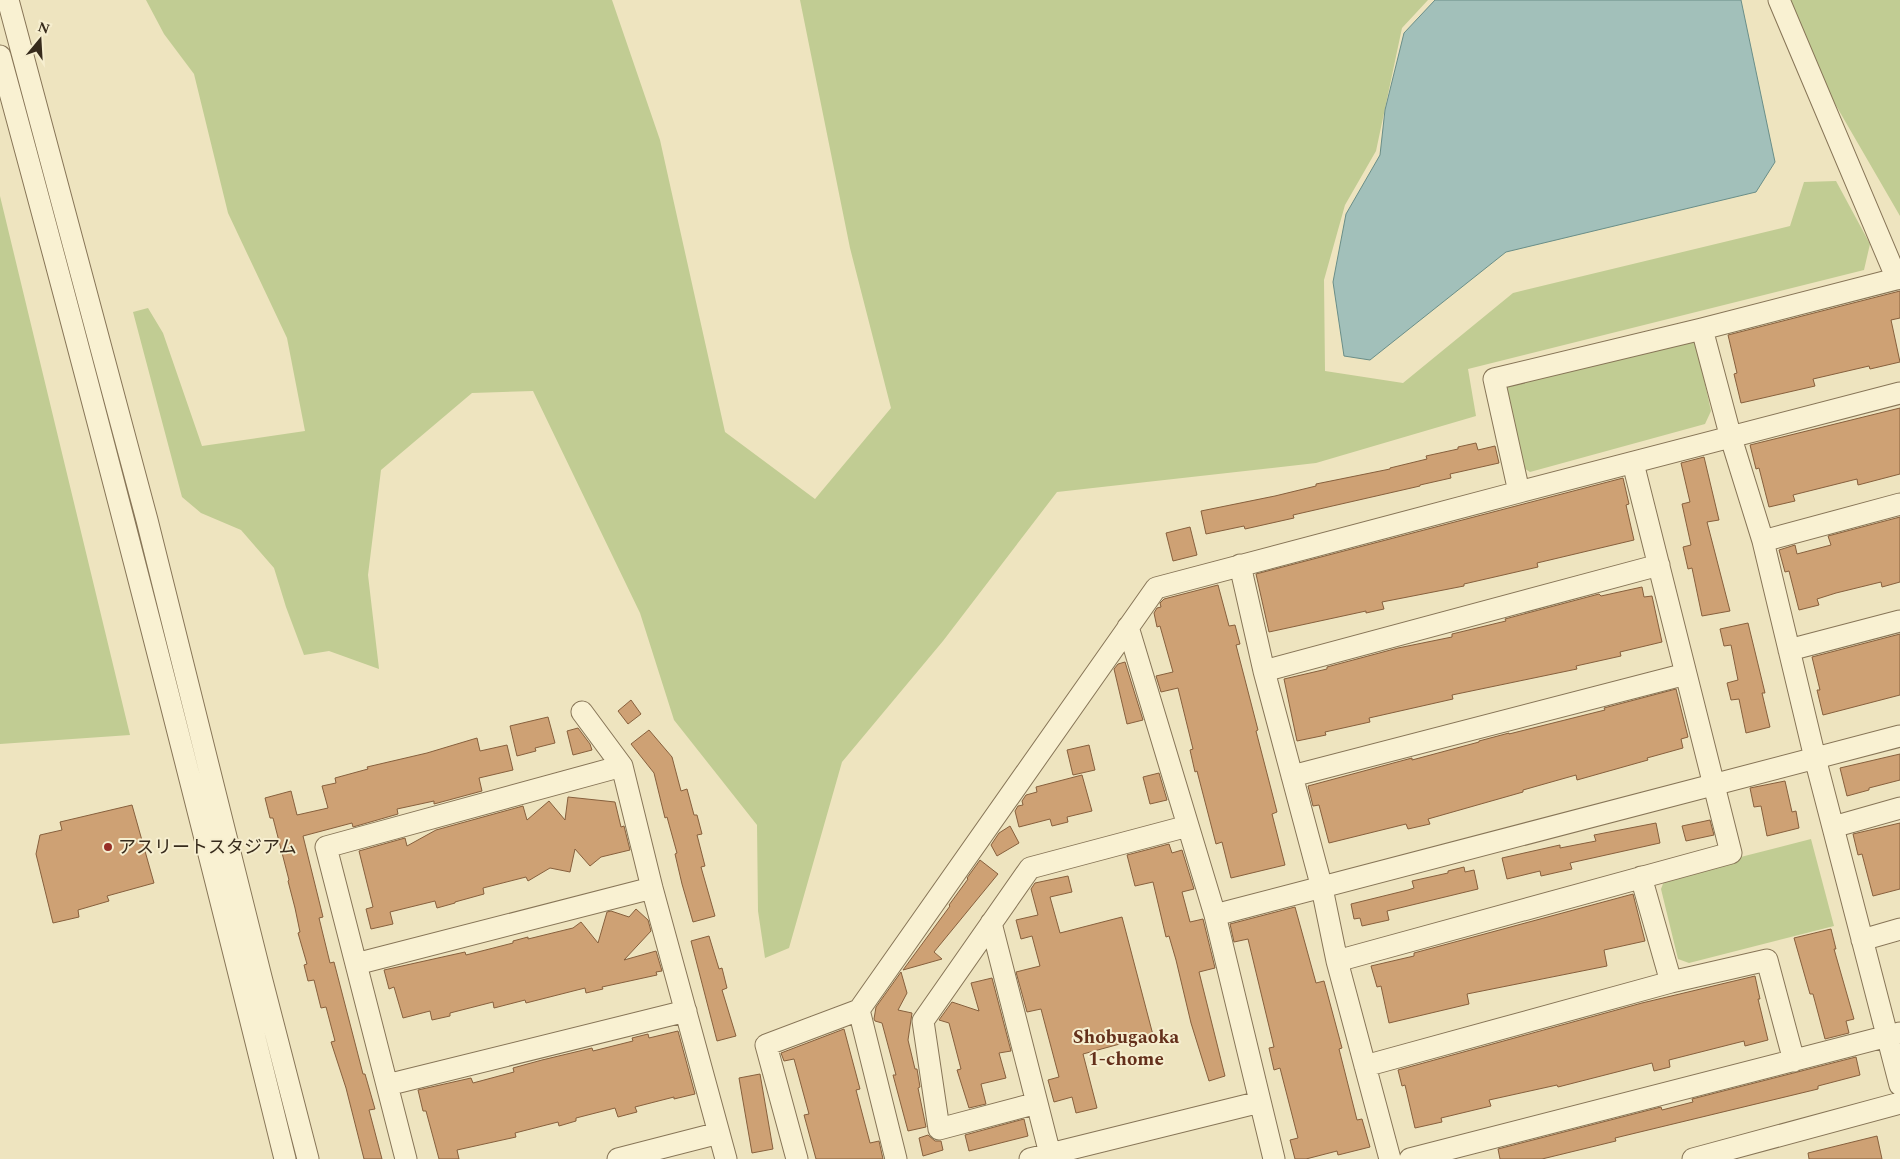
<svg xmlns="http://www.w3.org/2000/svg" width="1900" height="1159" font-family="Spectral,'Noto Sans JP',serif">
<style>
.green{fill:#c1cc93}
.water{fill:#a2c0ba;stroke:#6a8e88}
.building{fill:#cea174;stroke:#87603d}
.lines{fill:none;stroke-linecap:round;stroke-linejoin:round}
.minor-casing{stroke:#877557;stroke-width:23}
.minor{stroke:#f9f1d2;stroke-width:21}
.poi-dot{fill:#972f26;stroke:#f6eecf;stroke-width:2}
.labels{text-anchor:middle;dominant-baseline:central;stroke-width:4;stroke-linejoin:round;paint-order:stroke}
.poi-label{font-size:18px;fill:#372b1c;stroke:#f6eecf;text-anchor:start}
.neighbourhood-label{font-size:19px;font-weight:bold;fill:#64301b;stroke:#f6eecf}
</style>
<rect width="100%" height="100%" fill="#eee4bf"/>
<path class="green" d="M 146,0 L 612,0 L 660,140 L 725,432 L 815,499 L 891,408 L 850,248 L 800,0 L 1428,0 L 1402,28 L 1376,151 L 1345,205 L 1324,280 L 1325,371 L 1403,383 L 1513,293 L 1790,226 L 1804,182 L 1836,181 L 1870,244 L 1864,270 L 1468,369 L 1476,416 L 1316,463 L 1057,492 L 943,641 L 842,762 L 789,948 L 765,958 L 758,911 L 757,825 L 674,720 L 640,613 L 533,391 L 472,393 L 381,470 L 368,575 L 379,669 L 329,651 L 304,655 L 286,607 L 274,568 L 241,530 L 201,513 L 182,497 L 133,312 L 148,308 L 163,333 L 202,446 L 305,431 L 287,338 L 228,213 L 194,74 L 164,34 Z
M 1775,0 L 1900,0 L 1900,216 Z
M 0,196 L 130,735 L 0,744 Z
M 1695,338 L 1711,411 L 1705,424 L 1530,472 L 1522,467 L 1503,393 L 1510,380 Z
M 1811,839 L 1834,926 L 1689,963 L 1678,959 L 1661,889 L 1666,876 Z"/>
<path class="water" d="M 1435,0 L 1741,0 L 1775,162 L 1756,192 L 1506,252 L 1370,360 L 1344,356 L 1333,282 L 1346,214 L 1380,155 L 1385,110 L 1404,33 Z"/>
<path class="building" d="M 1900,291 L 1900,318 L 1891,320 L 1900,362 L 1870,369 L 1869,366 L 1813,379 L 1815,386 L 1741,403 L 1734,374 L 1737,373 L 1728,335 Z
M 1900,408 L 1900,474 L 1858,485 L 1857,479 L 1793,495 L 1795,501 L 1769,507 L 1759,468 L 1756,469 L 1750,445 Z
M 1476,443 L 1478,450 L 1495,446 L 1499,463 L 1450,474 L 1451,478 L 1420,485 L 1420,486 L 1293,515 L 1294,518 L 1245,529 L 1244,526 L 1206,534 L 1201,511 L 1275,496 L 1316,486 L 1316,484 L 1390,469 L 1390,468 L 1427,459 L 1426,456 L 1458,449 L 1458,447 Z
M 1704,457 L 1719,520 L 1707,522 L 1730,611 L 1702,616 L 1692,568 L 1688,569 L 1683,547 L 1691,545 L 1682,504 L 1690,502 L 1681,463 Z
M 1623,478 L 1629,504 L 1626,505 L 1634,540 L 1537,563 L 1538,567 L 1464,584 L 1464,586 L 1382,602 L 1384,609 L 1366,613 L 1366,611 L 1269,632 L 1256,574 Z
M 1900,517 L 1900,582 L 1882,587 L 1881,582 L 1836,593 L 1817,599 L 1819,605 L 1799,610 L 1789,571 L 1785,572 L 1779,550 L 1795,545 L 1797,554 L 1831,545 L 1828,536 Z
M 1190,527 L 1197,555 L 1173,561 L 1166,533 Z
M 1218,585 L 1229,626 L 1235,625 L 1240,644 L 1236,645 L 1258,730 L 1256,731 L 1277,812 L 1272,814 L 1285,865 L 1231,878 L 1222,842 L 1216,844 L 1197,771 L 1195,772 L 1190,750 L 1193,749 L 1178,688 L 1161,692 L 1156,676 L 1173,672 L 1160,626 L 1157,627 L 1154,613 L 1157,608 L 1161,607 L 1160,603 L 1164,599 Z
M 1642,587 L 1644,597 L 1652,596 L 1662,642 L 1620,652 L 1621,656 L 1576,666 L 1577,669 L 1452,695 L 1453,699 L 1369,718 L 1370,722 L 1325,732 L 1326,735 L 1297,741 L 1284,679 L 1327,669 L 1327,667 L 1398,648 L 1452,637 L 1452,634 L 1506,621 L 1505,619 L 1599,594 L 1601,596 Z
M 1748,623 L 1765,693 L 1762,693 L 1770,727 L 1746,733 L 1739,699 L 1731,700 L 1727,683 L 1738,680 L 1731,645 L 1724,646 L 1720,629 Z
M 1900,634 L 1900,695 L 1823,715 L 1817,690 L 1820,690 L 1812,657 Z
M 1125,662 L 1143,720 L 1127,724 L 1114,669 L 1118,664 Z
M 1676,689 L 1688,737 L 1681,739 L 1683,748 L 1647,758 L 1648,760 L 1577,780 L 1576,775 L 1523,790 L 1523,792 L 1428,819 L 1430,824 L 1408,829 L 1406,824 L 1329,843 L 1319,805 L 1313,806 L 1308,786 L 1412,758 L 1412,760 L 1479,742 L 1479,741 L 1509,733 L 1509,734 L 1605,710 L 1604,708 Z
M 631,700 L 641,714 L 628,724 L 618,711 Z
M 548,717 L 555,743 L 535,748 L 536,751 L 517,756 L 510,726 Z
M 578,728 L 590,744 L 592,750 L 573,755 L 567,731 Z
M 649,730 L 672,757 L 681,791 L 687,789 L 694,815 L 697,815 L 702,834 L 697,835 L 705,866 L 701,867 L 715,916 L 693,922 L 682,884 L 675,854 L 677,853 L 667,817 L 665,818 L 654,773 L 631,744 Z
M 477,738 L 480,751 L 507,745 L 513,770 L 479,778 L 482,791 L 434,804 L 434,801 L 397,809 L 398,814 L 353,827 L 352,823 L 303,836 L 323,917 L 319,918 L 330,963 L 334,962 L 363,1074 L 365,1074 L 375,1109 L 369,1110 L 382,1159 L 364,1159 L 346,1088 L 331,1042 L 335,1041 L 326,1007 L 321,1008 L 314,980 L 308,981 L 304,965 L 307,964 L 298,933 L 300,932 L 295,908 L 288,881 L 289,880 L 273,818 L 270,818 L 265,798 L 291,791 L 297,815 L 328,808 L 322,786 L 336,783 L 335,778 L 368,769 L 367,767 L 427,753 Z
M 1089,745 L 1095,770 L 1073,775 L 1067,750 Z
M 1900,754 L 1900,780 L 1869,788 L 1869,790 L 1847,796 L 1840,768 Z
M 1159,773 L 1167,800 L 1150,804 L 1143,777 Z
M 1082,775 L 1092,811 L 1067,817 L 1068,822 L 1052,826 L 1050,819 L 1019,827 L 1015,811 L 1018,806 L 1023,805 L 1022,801 L 1026,795 L 1037,792 L 1036,787 Z
M 1785,781 L 1792,812 L 1796,811 L 1799,828 L 1767,836 L 1761,806 L 1754,807 L 1750,788 Z
M 568,797 L 615,802 L 621,827 L 624,826 L 630,850 L 601,857 L 590,866 L 575,849 L 570,872 L 550,868 L 528,881 L 526,877 L 483,888 L 484,894 L 455,902 L 455,903 L 437,908 L 435,901 L 390,912 L 393,924 L 371,929 L 366,909 L 373,907 L 359,851 L 405,838 L 407,846 L 436,830 L 523,806 L 527,820 L 549,801 L 565,820 Z
M 132,805 L 154,883 L 107,896 L 109,901 L 78,910 L 79,917 L 53,923 L 36,854 L 40,835 L 62,830 L 60,822 Z
M 1710,820 L 1714,835 L 1686,841 L 1682,826 Z
M 1656,823 L 1660,843 L 1570,863 L 1572,869 L 1541,876 L 1540,871 L 1507,879 L 1502,858 L 1560,845 L 1560,848 L 1596,841 L 1594,835 Z
M 1900,823 L 1900,889 L 1873,896 L 1862,854 L 1858,855 L 1853,834 Z
M 1010,826 L 1019,843 L 997,856 L 991,845 L 999,833 Z
M 1169,844 L 1172,853 L 1182,850 L 1194,889 L 1182,892 L 1190,922 L 1203,919 L 1215,968 L 1199,972 L 1225,1076 L 1209,1081 L 1191,1023 L 1176,960 L 1169,936 L 1166,937 L 1153,882 L 1135,886 L 1127,855 Z
M 980,860 L 998,874 L 934,952 L 942,959 L 903,970 L 950,906 L 949,905 L 968,879 L 967,878 Z
M 1464,867 L 1465,872 L 1474,870 L 1478,889 L 1387,911 L 1389,920 L 1362,926 L 1360,918 L 1354,919 L 1351,904 L 1408,890 L 1414,888 L 1412,881 L 1448,873 L 1448,871 Z
M 1068,876 L 1072,892 L 1050,897 L 1060,933 L 1122,917 L 1153,1035 L 1083,1054 L 1097,1108 L 1076,1113 L 1072,1097 L 1054,1102 L 1048,1080 L 1059,1077 L 1041,1009 L 1027,1012 L 1016,972 L 1040,966 L 1032,936 L 1021,939 L 1016,920 L 1038,915 L 1031,889 L 1035,883 Z
M 1633,894 L 1645,941 L 1604,950 L 1607,966 L 1467,994 L 1469,1004 L 1389,1023 L 1381,986 L 1377,987 L 1371,966 L 1414,956 L 1414,953 Z
M 1295,907 L 1316,983 L 1324,981 L 1342,1048 L 1339,1049 L 1357,1120 L 1362,1119 L 1370,1147 L 1338,1155 L 1337,1151 L 1306,1159 L 1295,1159 L 1290,1140 L 1298,1138 L 1280,1068 L 1274,1070 L 1269,1048 L 1274,1047 L 1248,939 L 1234,942 L 1230,924 Z
M 636,909 L 648,920 L 651,931 L 624,960 L 656,951 L 662,971 L 656,972 L 657,975 L 602,987 L 603,989 L 586,993 L 585,988 L 526,1003 L 525,1000 L 494,1008 L 493,1002 L 450,1013 L 450,1016 L 432,1020 L 430,1011 L 403,1018 L 394,987 L 389,989 L 384,970 L 465,952 L 466,955 L 513,943 L 513,941 L 528,937 L 528,939 L 573,928 L 581,922 L 598,943 L 607,912 L 611,911 L 629,917 Z
M 1831,929 L 1836,949 L 1834,949 L 1854,1019 L 1846,1021 L 1849,1033 L 1825,1039 L 1813,994 L 1810,994 L 1794,938 Z
M 709,936 L 719,969 L 722,968 L 727,988 L 722,990 L 736,1036 L 717,1041 L 691,941 Z
M 901,972 L 907,993 L 898,1010 L 912,1013 L 908,1040 L 915,1069 L 917,1069 L 920,1087 L 918,1088 L 926,1127 L 908,1131 L 893,1075 L 896,1075 L 882,1023 L 875,1021 L 874,1019 L 876,1007 Z
M 1755,976 L 1760,999 L 1758,999 L 1768,1040 L 1745,1046 L 1744,1041 L 1669,1060 L 1670,1067 L 1654,1071 L 1652,1063 L 1558,1087 L 1557,1085 L 1489,1100 L 1491,1106 L 1441,1118 L 1442,1122 L 1415,1128 L 1405,1085 L 1402,1086 L 1398,1070 L 1642,1003 Z
M 992,978 L 1011,1051 L 999,1053 L 1006,1078 L 981,1084 L 986,1104 L 969,1108 L 957,1070 L 961,1069 L 949,1023 L 939,1020 L 952,1002 L 979,1011 L 971,983 Z
M 844,1029 L 860,1089 L 856,1090 L 870,1143 L 879,1141 L 883,1159 L 816,1159 L 804,1115 L 809,1114 L 794,1059 L 784,1061 L 781,1053 Z
M 678,1031 L 695,1094 L 674,1099 L 674,1097 L 635,1107 L 637,1112 L 618,1117 L 615,1108 L 576,1118 L 576,1121 L 559,1126 L 558,1122 L 515,1133 L 516,1137 L 457,1150 L 459,1159 L 439,1159 L 426,1111 L 423,1111 L 418,1090 L 471,1078 L 473,1083 L 514,1072 L 513,1068 L 542,1060 L 592,1048 L 593,1051 L 633,1041 L 632,1038 L 648,1034 L 649,1038 Z
M 1856,1057 L 1860,1075 L 1818,1086 L 1818,1089 L 1615,1138 L 1616,1141 L 1542,1159 L 1500,1159 L 1498,1149 L 1661,1107 L 1662,1110 L 1693,1102 L 1692,1099 Z
M 760,1074 L 773,1149 L 752,1153 L 739,1078 Z
M 1024,1119 L 1028,1136 L 969,1151 L 965,1135 Z
M 928,1135 L 935,1141 L 941,1141 L 943,1150 L 923,1156 L 919,1138 Z
M 1877,1136 L 1882,1159 L 1809,1159 L 1808,1153 Z"/>
<g class="lines">
<defs>
<path id="minor" d="M 8,0 L 147,520 L 261,977 L 308,1159
M 1779,0 L 1897,279
M 0,56 C 100,422 194,790 285,1159
M 1702,329 L 1731,438 L 1763,541 L 1815,758 L 1900,1085
M 1519,492 L 1494,379 L 1702,329 L 1900,278
M 1763,541 L 1900,504
M 1240,565 L 1264,671 L 1322,888 L 1337,961 L 1390,1159
M 1128,627 L 1215,915 L 1274,1159
M 1789,650 L 1900,621
M 1264,671 L 1659,565
M 582,712 L 622,766 L 652,888 L 726,1159
M 1292,776 L 1686,674
M 1833,827 L 1900,808
M 1641,877 L 1671,982
M 1215,915 L 1900,736
M 991,923 L 1050,1154
M 1862,940 L 1900,929
M 1337,961 L 1731,853 L 1633,463
M 356,964 L 652,888
M 1365,1066 L 1671,982 L 1767,960 L 1794,1061
M 387,1085 L 686,1011
M 1037,1103 L 939,1129 L 923,1021 L 1030,868 L 1188,826
M 406,1159 L 326,847 L 622,766
M 618,1159 L 719,1133
M 797,1159 L 766,1045 L 859,1010
M 896,1159 L 859,1010 L 1156,588 L 1519,492 L 1900,393
M 1030,1159 L 1260,1102
M 1410,1159 L 1900,1033
M 1693,1159 L 1900,1103"/>
</defs>
<use href="#minor" class="minor-casing"/>
<use href="#minor" class="minor"/>
</g>
<circle class="poi-dot" cx="108" cy="847" r="5"/>
<g class="labels">
<g class="poi-label">
<text x="118" y="847">アスリートスタジアム</text>
</g>
<g class="neighbourhood-label">
<text x="1126" y="1037">Shobugaoka<tspan x="1126" dy="22">1-chome</tspan></text>
</g>
</g>
<g transform="translate(40 40) rotate(18)" stroke="#f6eecf" stroke-width="4" paint-order="stroke">
<path d="M0-4L9 19L0 12L-9 19Z" fill="#372b1c"/>
<text y="-8" font-size="14" font-weight="bold" text-anchor="middle" fill="#372b1c">N</text>
</g>
</svg>
